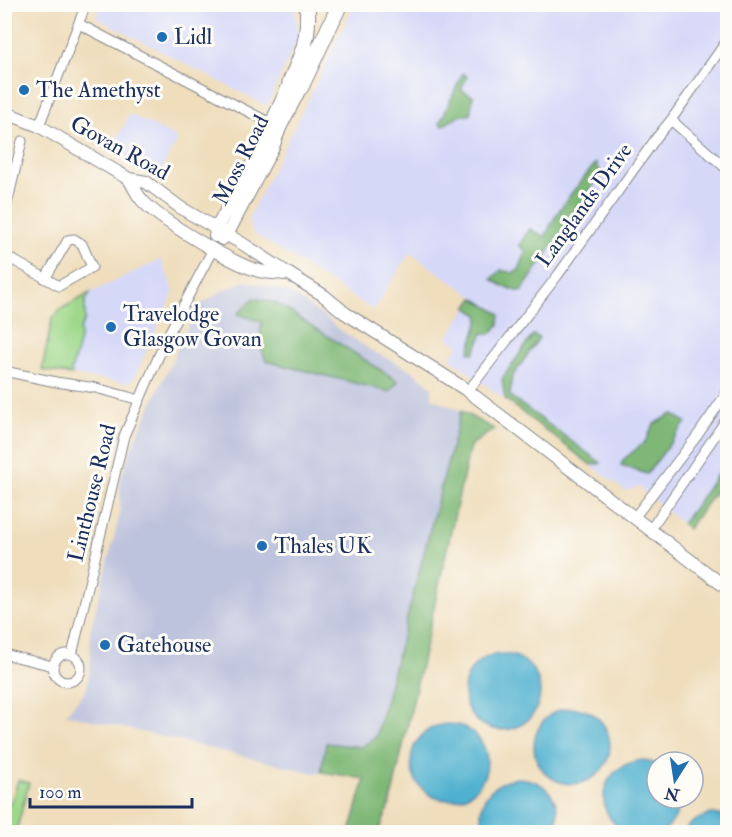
<svg xmlns="http://www.w3.org/2000/svg" width="732" height="837" font-family="'IM FELL Double Pica',serif">
<style>
.built{fill:#d6d8f8}
.industrial{fill:#bec3dd}
.green{fill:#9fd88a;stroke:#5d8474;stroke-width:1.5}
.forest{fill:#7fb876;stroke:#4d746a;stroke-width:1.5}
.water{fill:#50b1cf;stroke:#367096;stroke-width:1.5}
.lines{fill:none;stroke-linecap:round;stroke-linejoin:round}
.minor-casing{stroke:#85868c;stroke-width:11}
.tertiary-casing{stroke:#85868c;stroke-width:14}
.primary-casing{stroke:#85868c;stroke-width:17}
.minor{stroke:#fff;stroke-width:9}
.tertiary{stroke:#fff;stroke-width:12}
.primary{stroke:#fff;stroke-width:15}
.poi-dot{fill:#1f6fb2;stroke:#fdfcf7;stroke-width:2}
.labels{text-anchor:middle;dominant-baseline:central;stroke-width:6;stroke-linejoin:round;paint-order:stroke}
.poi-label{font-size:22px;fill:#1b2f5e;stroke:#fdfcf7;text-anchor:start}
.street-label{font-size:22px;fill:#1b2f5e;stroke:#fdfcf7}
</style>
<rect width="100%" height="100%" fill="#fdfcf7"/>
<filter id="ink" filterUnits="userSpaceOnUse"><feTurbulence type="fractalNoise" baseFrequency=".0167" numOctaves="2"/><feDisplacementMap in="SourceGraphic" scale="12" xChannelSelector="R" yChannelSelector="G"/><feConvolveMatrix kernelMatrix="1 2 1 2 8 2 1 2 1" color-interpolation-filters="sRGB"/></filter>
<filter id="wash" filterUnits="userSpaceOnUse"><feTurbulence type="fractalNoise" baseFrequency=".008" numOctaves="4" result="noise"/><feDisplacementMap in="SourceGraphic" scale="24" xChannelSelector="R" yChannelSelector="G"/><feGaussianBlur stdDeviation="1.35" result="paint"/><feColorMatrix in="noise" values="0 0 0 0 0 0 0 0 0 0 0 0 0 0 0 0 0 1.4 0 .05"/><feComposite in="paint" operator="in"/></filter>
<g filter="url(#wash)">
<rect width="100%" height="100%" fill="#efddbb"/>
<path class="built" d="M 100,5 L 294,5 L 299,35 L 267,106 L 97,18 L 96,16 Z
M 354,5 L 727,5 L 727,475 L 688,529 L 639,487 L 625,491 L 450,358 L 459,345 L 447,338 L 474,297 L 410,253 L 373,310 L 253,233 L 248,219 L 311,94 Z
M 130,114 L 178,139 L 157,178 L 111,150 Z
M 161,259 L 174,292 L 133,380 L 125,383 L 72,375 L 71,371 L 80,340 L 80,329 L 85,320 L 85,302 L 90,293 Z"/>
<path class="industrial" d="M 245,281 L 271,287 L 294,295 L 329,320 L 337,328 L 372,351 L 411,370 L 432,387 L 432,398 L 461,411 L 375,737 L 361,747 L 326,743 L 321,772 L 314,773 L 66,714 L 87,689 L 91,658 L 90,632 L 120,514 L 120,481 L 131,449 L 197,307 L 224,290 Z"/>
<path class="green" d="M 90,293 L 85,302 L 85,320 L 80,329 L 80,340 L 71,371 L 72,375 L 42,370 L 52,319 L 61,309 Z
M 18,780 L 29,783 L 16,832 L 5,832 L 5,805 L 12,801 Z"/>
<path class="forest" d="M 463,73 L 467,77 L 461,90 L 473,96 L 470,115 L 461,115 L 442,126 L 440,123 Z
M 596,163 L 601,174 L 521,292 L 503,286 L 492,279 L 501,270 L 513,273 L 519,270 L 526,251 L 519,245 L 530,229 L 545,237 C 557,209 577,186 596,163 Z
M 254,298 L 276,303 L 398,381 L 390,392 L 266,361 L 259,342 L 262,322 L 238,314 Z
M 474,298 L 500,314 L 499,325 L 490,334 L 483,333 L 474,353 L 469,352 L 479,320 L 478,314 L 467,308 Z
M 533,335 L 539,338 L 512,377 L 510,396 L 601,463 L 591,465 L 505,399 L 502,379 Z
M 461,411 L 494,429 L 470,446 L 390,804 L 378,832 L 350,832 L 365,779 L 321,772 L 326,743 L 361,747 L 376,737 Z
M 672,414 L 686,422 L 647,474 L 621,465 L 623,460 L 645,442 L 654,424 Z
M 727,461 L 727,475 L 688,529 L 682,524 Z"/>
<path class="water" d="M464 692a38 38 0 1 1 76 0a38 38 0 1 1-76 0Z
M534 746a38 38 0 1 1 76 0a38 38 0 1 1-76 0Z
M411 762a38 38 0 1 1 76 0a38 38 0 1 1-76 0Z
M 644,760 L 657,764 L 657,798 L 680,798 C 679,813 674,823 662,832 L 624,832 C 589,809 602,763 644,760 Z
M 517,778 C 548,779 565,803 554,832 L 485,832 C 474,805 488,783 517,778 Z
M 712,814 L 727,816 L 727,832 L 683,832 C 690,822 699,817 712,814 Z"/>
</g>
<g filter="url(#ink)">
<g class="lines">
<defs>
<path id="minor" d="M 79,24 L 274,125
M 671,120 L 728,170
M 39,126 L 86,4
M 4,217 L 22,141
M 4,255 L 59,286 L 92,267 L 82,244 L 74,239 L 68,240 L 45,279
M 4,371 L 56,382 L 96,388 L 140,400
M 468,391 L 558,275 L 657,137 L 671,120 L 728,39
M 634,518 L 697,436 L 728,391
M 650,530 L 728,417
M 4,654 L 53,666
M53 668a14 14 0 1 1 28 0a14 14 0 1 1-28 0Z
M 72,655 L 124,436 L 167,337 L 213,249"/>
<path id="tertiary" d="M 4,112 L 39,126 L 129,179 L 146,182 L 181,208 L 243,244 L 289,274 L 323,295 L 345,313 L 437,371 L 468,391 L 728,589
M 129,179 C 133,185 136,193 141,199 C 156,218 232,263 256,270 C 265,273 275,273 284,274
M 215,236 L 216,229 L 253,162 L 290,82
M 222,239 L 227,235 L 273,147 L 280,128 L 301,87"/>
<path id="primary" d="M 290,82 C 303,53 310,37 307,4
M 301,87 L 340,4"/>
</defs>
<use href="#minor" class="minor-casing"/>
<use href="#tertiary" class="tertiary-casing"/>
<use href="#primary" class="primary-casing"/>
<use href="#minor" class="minor"/>
<use href="#tertiary" class="tertiary"/>
<use href="#primary" class="primary"/>
</g>
</g>
<g class="poi-dot">
<circle cx="162" cy="37" r="6"/>
<circle cx="24" cy="90" r="6"/>
<circle cx="111" cy="327" r="6"/>
<circle cx="262" cy="546" r="6"/>
<circle cx="105" cy="645" r="6"/>
</g>
<g class="labels">
<g class="poi-label">
<text x="174" y="37">Lidl</text>
<text x="36" y="90">The Amethyst</text>
<text x="123" y="314">Travelodge<tspan x="123" dy="25">Glasgow Govan</tspan></text>
<text x="274" y="546">Thales UK</text>
<text x="117" y="645">Gatehouse</text>
</g>
<g class="street-label">
<text transform="translate(120 148) rotate(29)">Govan Road</text>
<text transform="translate(241 160) rotate(-63)">Moss Road</text>
<text transform="translate(584 205) rotate(-54)">Langlands Drive</text>
<text transform="translate(92 493) rotate(-76)">Linthouse Road</text>
</g>
</g>
<rect width="732" height="837" fill="none" stroke="#fdfcf7" stroke-width="24"/>
<g transform="translate(675 780) rotate(192)"><circle r="28" fill="#fdfcf7" stroke="#a3aaba" stroke-width="1.5"/>
<path d="M0-4.5L10 22L0 15L-10 22Z" fill="#1f6fb2"/>
<text y="-9" font-size="16" font-weight="bold" text-anchor="middle" fill="#1b2f5e">N</text>
</g>
<path d="M30 798v9h162v-9" fill="none" stroke="#1b2f5e" stroke-width="3"/>
<text x="39" y="798" font-size="18" fill="#1b2f5e" stroke="#fdfcf7" stroke-width="4.5" paint-order="stroke">100 m</text>
</svg>
